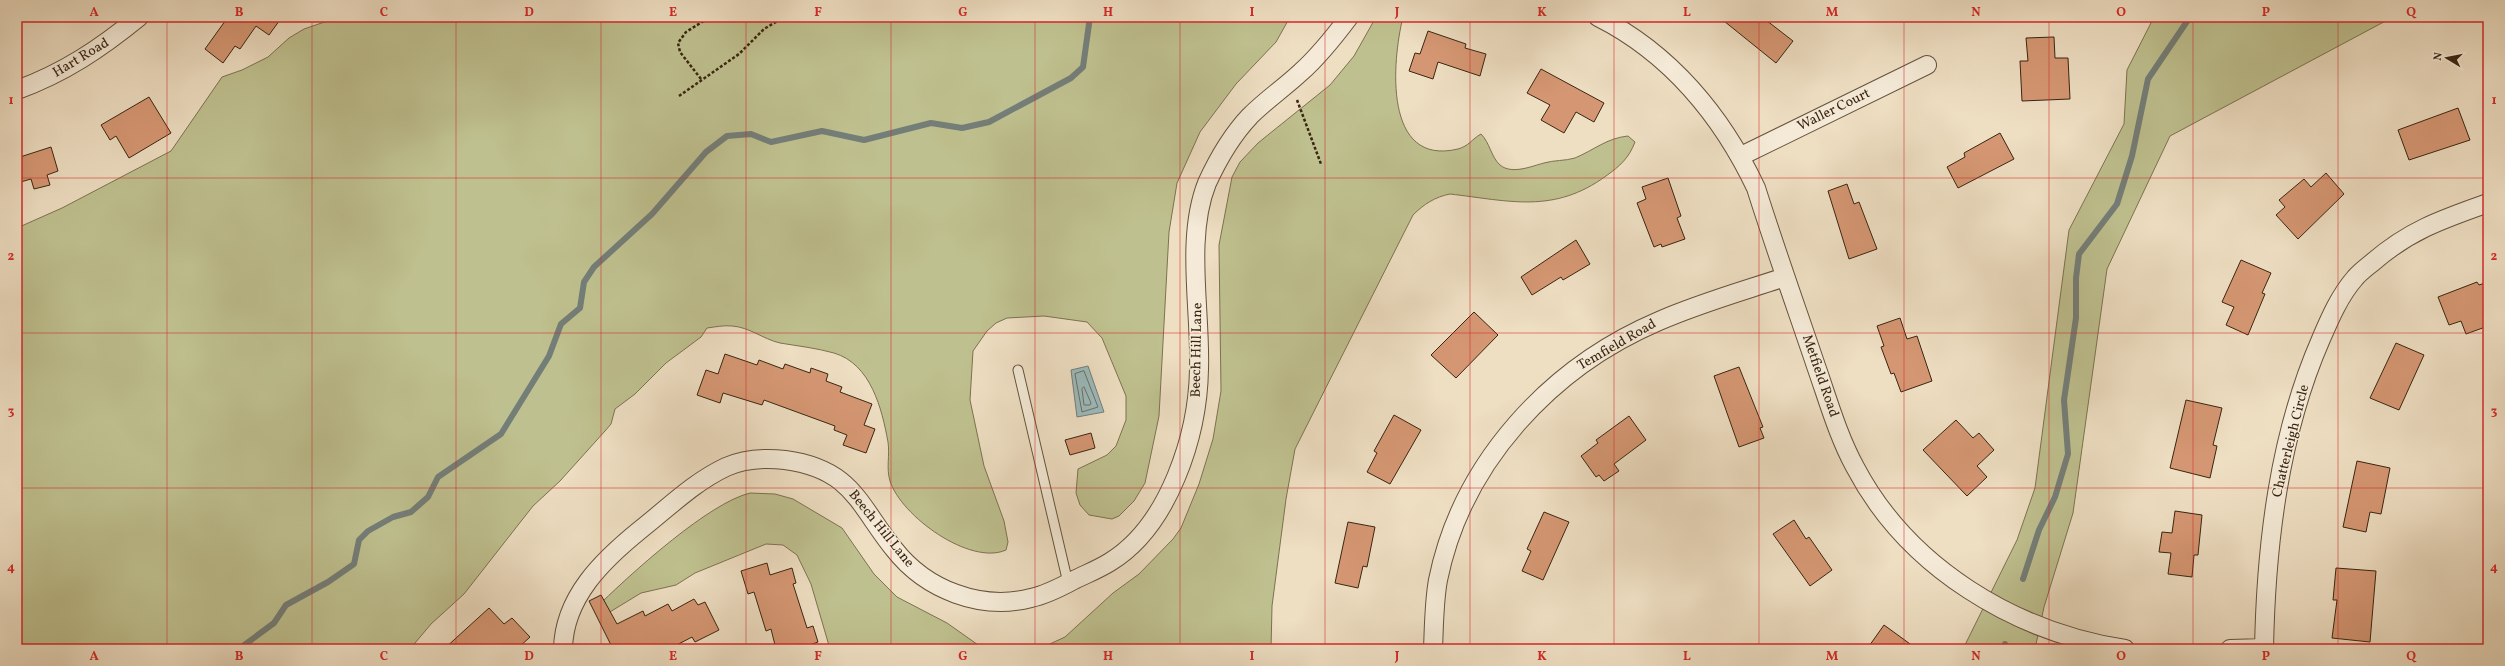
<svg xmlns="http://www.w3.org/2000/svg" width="2505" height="666" font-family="Vollkorn,serif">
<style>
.green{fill:#bfc08f;stroke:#7c7250}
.water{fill:#9cbabc;stroke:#747e78}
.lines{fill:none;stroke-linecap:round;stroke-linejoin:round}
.shore{stroke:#6a7066;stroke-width:1}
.stream{stroke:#747e78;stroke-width:6}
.building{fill:#d59773;stroke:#392511}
.service-casing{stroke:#66533d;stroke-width:11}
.minor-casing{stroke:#66533d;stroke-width:20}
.path{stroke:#392511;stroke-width:2.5;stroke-dasharray:3 2;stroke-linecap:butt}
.service{stroke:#f4ead7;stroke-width:9}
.minor{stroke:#f4ead7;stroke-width:18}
.grid{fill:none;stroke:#d62828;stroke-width:1;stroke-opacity:0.55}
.labels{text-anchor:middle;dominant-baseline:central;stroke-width:3;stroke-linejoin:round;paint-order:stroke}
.street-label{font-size:14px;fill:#392511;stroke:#f4ead7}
.neatline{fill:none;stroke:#d62828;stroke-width:1.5}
.grid-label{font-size:13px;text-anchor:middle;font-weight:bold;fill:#d62828}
</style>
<rect width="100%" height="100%" fill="#eedec2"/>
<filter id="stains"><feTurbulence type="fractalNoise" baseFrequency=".005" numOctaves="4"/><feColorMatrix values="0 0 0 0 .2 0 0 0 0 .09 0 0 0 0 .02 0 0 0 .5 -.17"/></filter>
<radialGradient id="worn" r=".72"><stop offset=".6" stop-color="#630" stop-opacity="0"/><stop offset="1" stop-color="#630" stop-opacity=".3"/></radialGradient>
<path class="green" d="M 339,17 L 1290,17 L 1276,42 L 1236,84 L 1200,132 L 1177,183 L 1169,232 L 1159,416 L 1145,483 L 1134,501 L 1119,516 L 1112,519 L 1089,515 L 1080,505 L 1076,493 L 1078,469 L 1107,455 L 1116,446 L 1126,420 L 1126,396 L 1102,338 L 1087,322 L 1044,316 L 1007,318 L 996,323 L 987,331 L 973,351 L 970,400 L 984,466 L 1004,521 L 1008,542 L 1006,550 C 970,566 901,516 890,481 C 886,468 890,455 888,442 C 882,409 871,364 834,353 C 816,348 798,346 780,343 C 763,339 749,327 732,326 C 724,325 715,327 707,328 L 701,337 L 666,363 L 635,394 L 615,409 L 611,424 L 605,431 L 560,481 L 533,506 L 464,594 L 431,624 L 410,649 L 17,649 L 17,228 L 62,208 L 171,151 L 222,77 L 242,70 L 268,57 L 289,38 L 304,29 Z
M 1376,17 L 1403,17 C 1392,61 1383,167 1458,149 C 1469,146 1472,139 1481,134 C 1490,143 1491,157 1500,165 C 1512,175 1532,166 1544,163 C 1554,160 1565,161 1575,158 C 1594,150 1607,138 1628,136 L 1635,142 C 1629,158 1620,166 1606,176 C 1554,214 1510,201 1450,194 C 1435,197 1424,204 1413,215 L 1295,449 L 1286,499 L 1272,606 L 1271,649 L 1039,649 L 1065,637 L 1113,593 L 1139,574 L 1173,539 L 1181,528 L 1199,484 L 1213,439 L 1221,391 L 1219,245 L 1232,177 L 1240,162 L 1258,143 L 1330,85 L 1354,56 Z
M 2154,17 L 2393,17 L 2170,136 L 2107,269 L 2073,513 L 2044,607 L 2035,649 L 1963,649 L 2017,540 L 2035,488 L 2069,230 L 2124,124 L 2127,70 Z
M 750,493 L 775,494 L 793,499 L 842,528 L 874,574 L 897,597 L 947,623 L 981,647 L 988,649 L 830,649 L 811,584 L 797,555 L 783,545 L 766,544 L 695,573 L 676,585 L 641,593 L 600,618 L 602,602 C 634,571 709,503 750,493 Z"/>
<path class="water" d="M 1088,366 L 1104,412 L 1077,417 L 1071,370 Z"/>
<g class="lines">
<path class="shore" d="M 1084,371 L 1098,407 L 1082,412 L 1075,374 Z
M 1084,387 L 1091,403 L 1090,405 L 1084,405 L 1082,389 Z"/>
<path class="stream" d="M 2023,579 L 2039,530 L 2055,497 L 2068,454 L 2064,400 L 2076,318 L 2076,278 L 2079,254 L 2117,204 L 2132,156 L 2148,79 L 2190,17
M 239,649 L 274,623 L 286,605 L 328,582 L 354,564 L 359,540 L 368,531 L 393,517 L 411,512 L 428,497 L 438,477 L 501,434 L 549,356 L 561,324 L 580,308 L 584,282 L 594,267 L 652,214 L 706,152 L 727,136 L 751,134 L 771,142 L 822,131 L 864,140 L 931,123 L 962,128 L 989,122 L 1071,78 L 1083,67 L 1090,17
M 2004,649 L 2005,644"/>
</g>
<path class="building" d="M 228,17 L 282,17 L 269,35 L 256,26 L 240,49 L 235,46 L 223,63 L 205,49 Z
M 1719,17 L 1762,17 L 1793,41 L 1776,63 Z
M 1428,31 L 1466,44 L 1465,48 L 1486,54 L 1480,76 L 1438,62 L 1433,79 L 1409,71 L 1415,53 L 1420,54 Z
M 2054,37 L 2055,58 L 2068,58 L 2070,99 L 2022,101 L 2020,61 L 2028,61 L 2026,38 Z
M 1541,69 L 1604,103 L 1594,122 L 1576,112 L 1564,133 L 1541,120 L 1550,105 L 1527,93 Z
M 149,97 L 171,133 L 129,158 L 116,136 L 110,140 L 101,125 Z
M 2458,108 L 2470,140 L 2409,160 L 2398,130 Z
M 2000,133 L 2014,159 L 1958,188 L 1947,167 L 1965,157 L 1964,153 Z
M 51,147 L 58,171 L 47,175 L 50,185 L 34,189 L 31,179 L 17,183 L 17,158 Z
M 2326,173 L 2344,194 L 2298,239 L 2276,215 L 2285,207 L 2279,200 L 2304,179 L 2311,187 Z
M 1668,178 L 1681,216 L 1677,218 L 1685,239 L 1662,247 L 1661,244 L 1654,247 L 1637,203 L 1646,199 L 1642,187 Z
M 1847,184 L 1854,204 L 1859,202 L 1877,249 L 1849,259 L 1828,191 Z
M 1576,240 L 1590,264 L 1563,280 L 1561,277 L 1532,295 L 1521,277 Z
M 2241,260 L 2271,273 L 2262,293 L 2265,294 L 2248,335 L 2226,325 L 2234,307 L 2222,302 Z
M 2477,282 L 2479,285 L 2488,282 L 2488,310 L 2483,312 L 2488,326 L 2466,334 L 2461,321 L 2449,325 L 2438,297 Z
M 1474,312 L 1498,335 L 1456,378 L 1431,355 Z
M 1900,318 L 1907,339 L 1917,336 L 1932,381 L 1901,392 L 1894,373 L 1891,374 L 1881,347 L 1884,346 L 1877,326 Z
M 2396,343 L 2424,355 L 2399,410 L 2370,398 Z
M 725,354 L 757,365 L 759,360 L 783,369 L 785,364 L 810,373 L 811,368 L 828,374 L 826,381 L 842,387 L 840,392 L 872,404 L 864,425 L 875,429 L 866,453 L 843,445 L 847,435 L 834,430 L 835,426 L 764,400 L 762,405 L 723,393 L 720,403 L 697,395 L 706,370 L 718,374 Z
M 1739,367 L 1763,427 L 1760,428 L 1764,438 L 1739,447 L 1714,376 Z
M 2186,400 L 2222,408 L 2213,445 L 2217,446 L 2210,478 L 2170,468 Z
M 1394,415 L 1421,430 L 1390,484 L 1367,472 L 1377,453 L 1374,451 Z
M 1629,416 L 1646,440 L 1614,464 L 1619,471 L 1604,481 L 1599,475 L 1596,477 L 1581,456 L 1598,443 L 1596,440 Z
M 1956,420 L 1973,438 L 1979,433 L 1994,450 L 1977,466 L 1987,477 L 1967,496 L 1923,450 Z
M 1091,433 L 1095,448 L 1070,455 L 1065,440 Z
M 2357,461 L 2390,468 L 2381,514 L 2370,512 L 2366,532 L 2343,527 Z
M 2175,511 L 2202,515 L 2198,555 L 2194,555 L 2192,577 L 2168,574 L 2171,553 L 2159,552 L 2162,532 L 2172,533 Z
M 1544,512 L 1569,522 L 1543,580 L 1522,571 L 1531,551 L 1527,549 Z
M 1794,520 L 1806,539 L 1809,537 L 1832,570 L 1810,586 L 1773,534 Z
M 1348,522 L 1375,527 L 1367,567 L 1363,566 L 1358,588 L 1335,583 Z
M 767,563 L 770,575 L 792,568 L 796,583 L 793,584 L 807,628 L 813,626 L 818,642 L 810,645 L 811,649 L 776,649 L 771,629 L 766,631 L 754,592 L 748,594 L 741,571 Z
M 2336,568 L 2376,571 L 2370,642 L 2332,638 L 2337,600 L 2333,600 Z
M 601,595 L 617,624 L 643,611 L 645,616 L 668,604 L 672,611 L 694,599 L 698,605 L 705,602 L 719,630 L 695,642 L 692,637 L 669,649 L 613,649 L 589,601 Z
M 489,608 L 504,624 L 512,618 L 530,637 L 517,649 L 444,649 Z
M 1884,625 L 1917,649 L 1867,649 Z"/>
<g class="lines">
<defs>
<path id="service" d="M 1018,370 L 1068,583"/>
<path id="minor" d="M 1598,17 C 1670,53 1722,116 1756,188 C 1775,248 1796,307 1816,366 C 1828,400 1838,436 1855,467 C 1908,568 2015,632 2125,649
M 17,90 C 64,73 101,48 139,17
M 1741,156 L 1927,65
M 563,649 C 564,597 603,560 640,530 C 668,508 694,482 726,467 C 744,459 767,458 785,460 C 852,469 858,504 894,549 C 926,590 981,611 1031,598 C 1045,595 1061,587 1074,580 C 1086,574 1099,569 1110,562 C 1169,526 1198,435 1199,369 C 1201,311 1185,238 1207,183 C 1218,159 1232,135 1250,116 C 1266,100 1285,87 1301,72 C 1319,56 1334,37 1349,17
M 1433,649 C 1434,626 1434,602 1438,580 C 1462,462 1551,367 1659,321 C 1700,303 1743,291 1785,277
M 2230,649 L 2264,648
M 2264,649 C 2266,544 2279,435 2321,339 C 2330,318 2340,295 2355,278 C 2360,272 2367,267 2373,262 C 2410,230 2443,219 2488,203"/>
</defs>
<use href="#service" class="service-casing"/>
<use href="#minor" class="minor-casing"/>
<path class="path" d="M 701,79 L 680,52 L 678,43 L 686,32 L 710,17
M 679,96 L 739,54 L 764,29 L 784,17
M 1297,100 L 1321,164"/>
<use href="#service" class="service"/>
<use href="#minor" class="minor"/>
</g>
<path class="grid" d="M 167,17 L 167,649M 312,17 L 312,649M 456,17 L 456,649M 601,17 L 601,649M 746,17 L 746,649M 891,17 L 891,649M 1035,17 L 1035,649M 1180,17 L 1180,649M 1325,17 L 1325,649M 1470,17 L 1470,649M 1614,17 L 1614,649M 1759,17 L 1759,649M 1904,17 L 1904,649M 2049,17 L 2049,649M 2193,17 L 2193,649M 2338,17 L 2338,649M 17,178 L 2488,178M 17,333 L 2488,333M 17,488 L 2488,488"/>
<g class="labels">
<g class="street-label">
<text transform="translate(81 58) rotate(-31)">Hart Road</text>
<text transform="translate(1834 110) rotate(-26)">Waller Court</text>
<text transform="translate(1617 345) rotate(-30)">Temfield Road</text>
<text transform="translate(1197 350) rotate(-89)">Beech Hill Lane</text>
<text transform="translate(1820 376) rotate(71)">Metfield Road</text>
<text transform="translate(2291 441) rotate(-76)">Chatterleigh Circle</text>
<text transform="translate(881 529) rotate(51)">Beech Hill Lane</text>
</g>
</g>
<rect width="2505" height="666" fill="none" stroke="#eedec2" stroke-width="44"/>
<g transform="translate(2447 58) rotate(280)" stroke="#f4ead7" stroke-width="3" paint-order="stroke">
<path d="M0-3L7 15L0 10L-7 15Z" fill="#392511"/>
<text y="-6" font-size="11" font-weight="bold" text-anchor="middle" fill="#392511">N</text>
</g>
<rect x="22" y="22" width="2461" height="622" class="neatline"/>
<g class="grid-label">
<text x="94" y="16">A</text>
<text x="239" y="16">B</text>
<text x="384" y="16">C</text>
<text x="529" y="16">D</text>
<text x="673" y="16">E</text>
<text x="818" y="16">F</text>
<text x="963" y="16">G</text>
<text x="1108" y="16">H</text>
<text x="1252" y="16">I</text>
<text x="1397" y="16">J</text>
<text x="1542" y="16">K</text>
<text x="1687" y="16">L</text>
<text x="1832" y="16">M</text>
<text x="1976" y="16">N</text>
<text x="2121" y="16">O</text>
<text x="2266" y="16">P</text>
<text x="2411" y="16">Q</text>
<text x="11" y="104">1</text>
<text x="2494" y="104">1</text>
<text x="11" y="260">2</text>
<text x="2494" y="260">2</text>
<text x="11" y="415">3</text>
<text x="2494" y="415">3</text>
<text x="11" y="571">4</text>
<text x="2494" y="571">4</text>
<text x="94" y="660">A</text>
<text x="239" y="660">B</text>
<text x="384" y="660">C</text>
<text x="529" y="660">D</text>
<text x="673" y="660">E</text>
<text x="818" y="660">F</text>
<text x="963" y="660">G</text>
<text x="1108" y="660">H</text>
<text x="1252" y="660">I</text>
<text x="1397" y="660">J</text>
<text x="1542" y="660">K</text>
<text x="1687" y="660">L</text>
<text x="1832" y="660">M</text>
<text x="1976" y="660">N</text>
<text x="2121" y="660">O</text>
<text x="2266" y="660">P</text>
<text x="2411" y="660">Q</text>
</g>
<rect width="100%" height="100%" filter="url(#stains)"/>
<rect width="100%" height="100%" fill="url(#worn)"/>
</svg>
